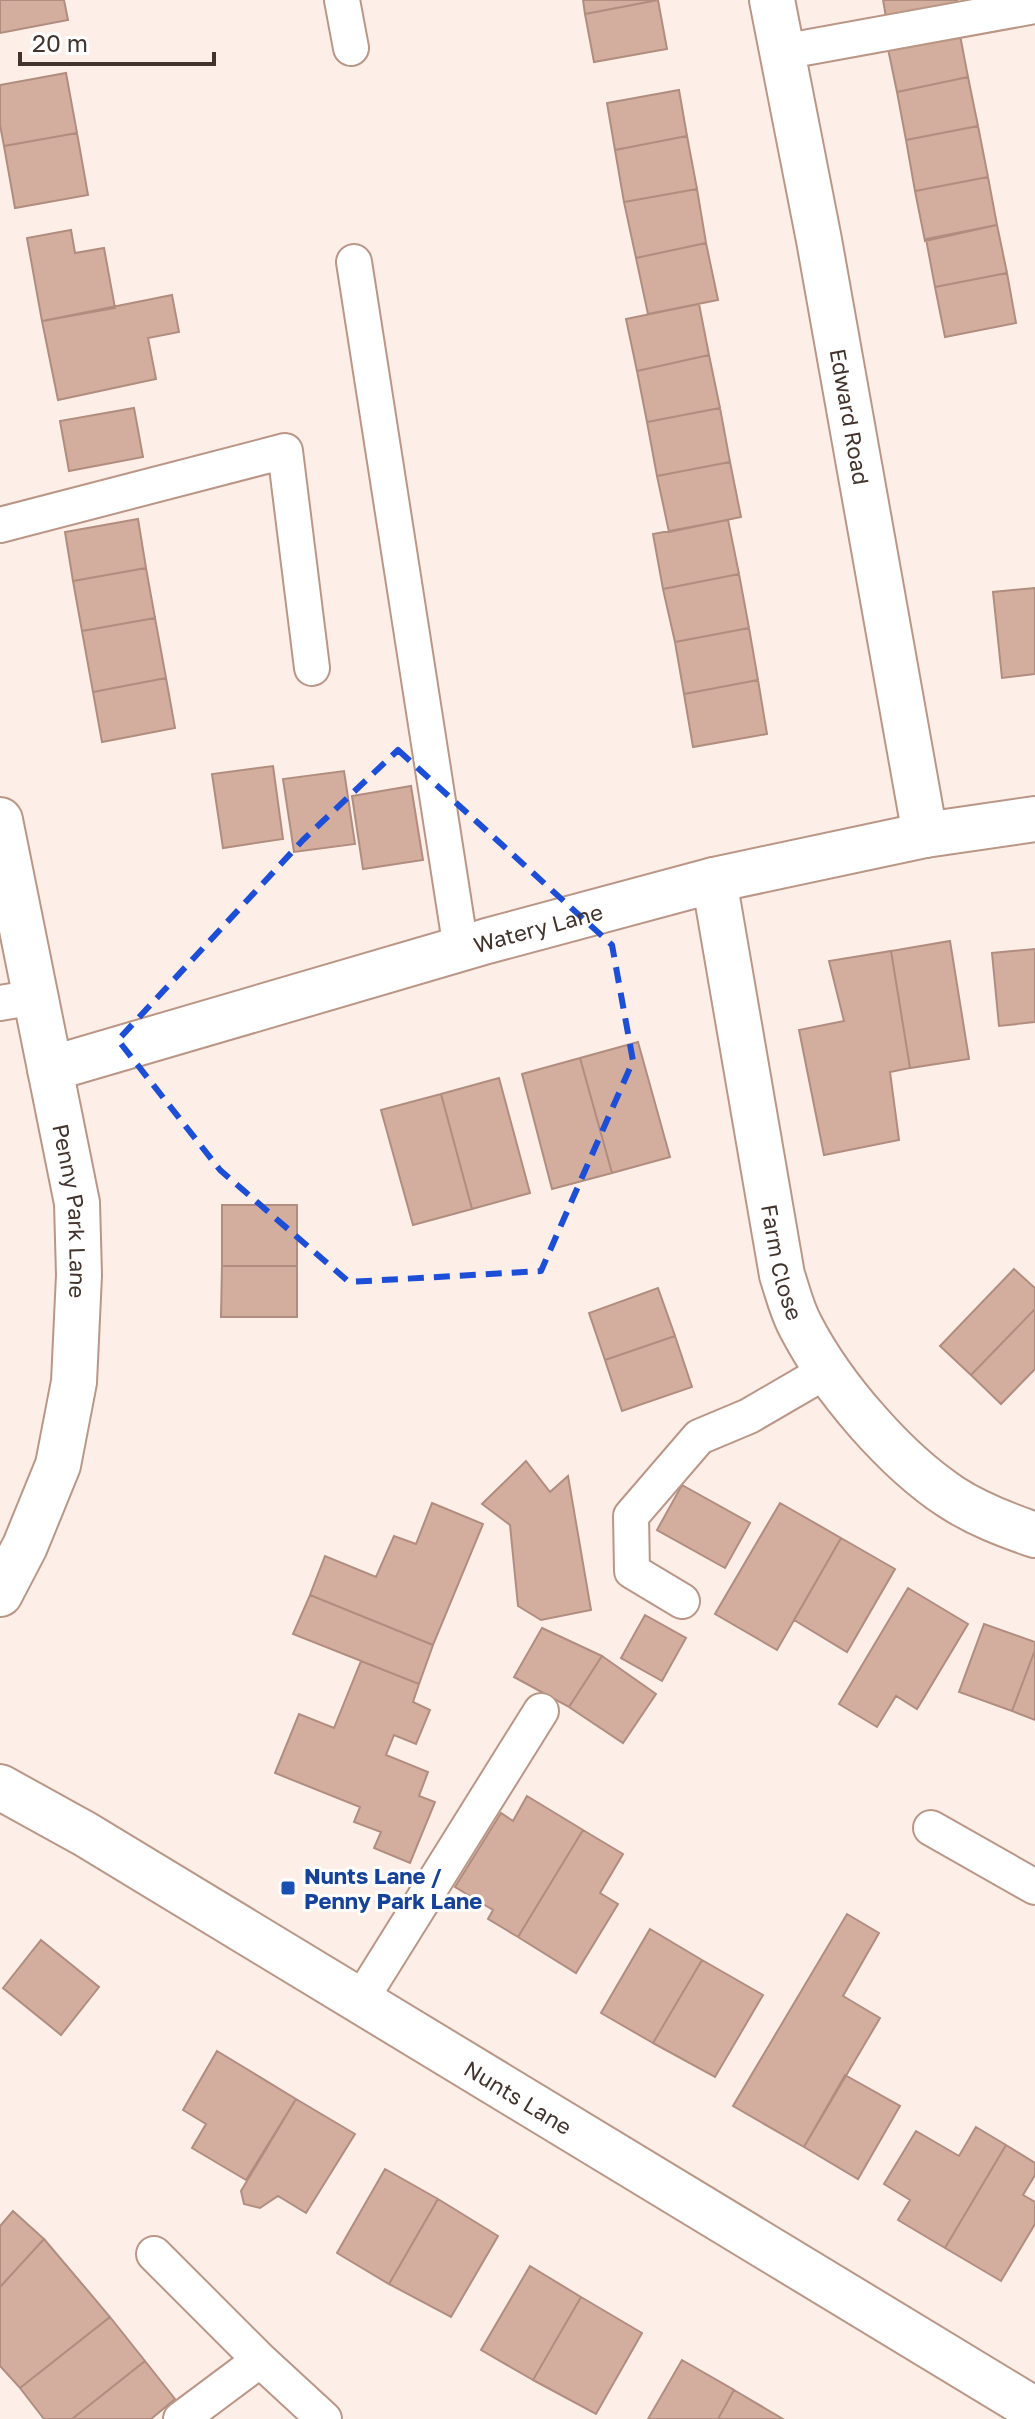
<svg xmlns="http://www.w3.org/2000/svg" width="1035" height="2419" font-family="'Golos Text',sans-serif">
<style>
.building{fill:#d3ae9e;stroke:#b18d7f;stroke-width:2}
.lines{fill:none;stroke-linecap:round;stroke-linejoin:round}
.lane-casing{stroke:#ba9687;stroke-width:38}
.street-casing{stroke:#ba9687;stroke-width:48}
.secondary-casing{stroke:#ba9687;stroke-width:48}
.lane{stroke:#fff;stroke-width:34}
.street{stroke:#fff;stroke-width:44}
.secondary{stroke:#fff;stroke-width:44}
.marked{fill:none;stroke:#1d4ed8;stroke-width:6;stroke-dasharray:16 10;stroke-linejoin:round}
.transit-dot{fill:#1a4fb4;stroke:#fff;stroke-width:3}
.labels{text-anchor:middle;dominant-baseline:central;stroke-width:6;stroke-linejoin:round;paint-order:stroke}
.street-label{font-size:22px;fill:#42332d;stroke:#fff}
.transit-label{font-size:22px;font-weight:bold;fill:#164399;stroke:#fff;text-anchor:start}
</style>
<rect width="100%" height="100%" fill="#feeee8"/>
<path class="building" d="M 0,0 L 64,0 L 68,20 L 0,33 Z
M 583,0 L 658,0 L 585,14 Z
M 658,0 L 667,49 L 594,62 L 585,14 Z
M 883,0 L 957,0 L 958,3 L 886,17 Z
M 959,30 L 968,77 L 897,92 L 887,44 Z
M 66,73 L 77,133 L 4,146 L 0,125 L 0,85 Z
M 968,77 L 978,126 L 906,140 L 897,92 Z
M 679,90 L 687,136 L 615,150 L 607,103 Z
M 978,126 L 988,177 L 915,191 L 906,140 Z
M 77,133 L 88,195 L 15,208 L 4,146 Z
M 687,136 L 697,189 L 624,202 L 615,150 Z
M 988,177 L 997,225 L 925,241 L 915,191 Z
M 697,189 L 706,243 L 636,258 L 624,202 Z
M 997,225 L 1007,273 L 935,287 L 926,239 Z
M 71,230 L 75,253 L 104,248 L 115,308 L 42,321 L 27,238 Z
M 706,243 L 718,300 L 648,314 L 636,258 Z
M 1007,273 L 1016,323 L 945,337 L 935,287 Z
M 172,295 L 179,332 L 148,338 L 156,379 L 58,400 L 42,321 Z
M 699,304 L 709,355 L 637,371 L 626,319 Z
M 709,355 L 720,408 L 647,422 L 637,371 Z
M 134,408 L 143,457 L 69,471 L 60,421 Z
M 720,408 L 730,462 L 657,476 L 647,422 Z
M 730,462 L 741,517 L 669,532 L 657,476 Z
M 138,519 L 146,568 L 73,581 L 65,532 Z
M 728,520 L 739,574 L 663,589 L 653,534 Z
M 146,568 L 155,618 L 82,631 L 73,581 Z
M 739,574 L 749,628 L 675,642 L 663,589 Z
M 1035,588 L 1035,674 L 1002,678 L 993,592 Z
M 155,618 L 166,678 L 93,692 L 82,631 Z
M 749,628 L 758,680 L 684,694 L 675,642 Z
M 166,678 L 175,728 L 102,742 L 93,692 Z
M 758,680 L 767,734 L 693,747 L 684,694 Z
M 273,766 L 283,839 L 223,848 L 212,774 Z
M 344,771 L 355,844 L 294,852 L 283,779 Z
M 411,786 L 423,860 L 363,869 L 352,796 Z
M 950,941 L 969,1059 L 910,1068 L 891,951 Z
M 1035,949 L 1035,1022 L 999,1026 L 992,953 Z
M 891,951 L 910,1068 L 890,1072 L 899,1140 L 824,1155 L 799,1030 L 844,1021 L 829,961 Z
M 638,1042 L 670,1157 L 612,1173 L 580,1058 Z
M 580,1058 L 612,1173 L 552,1189 L 522,1074 Z
M 499,1078 L 530,1193 L 472,1209 L 441,1094 Z
M 441,1094 L 472,1209 L 413,1225 L 381,1110 Z
M 222,1205 L 297,1205 L 297,1266 L 222,1266 Z
M 222,1266 L 297,1266 L 297,1317 L 221,1317 Z
M 1014,1269 L 1035,1288 L 1035,1309 L 971,1375 L 940,1346 Z
M 658,1288 L 675,1336 L 605,1360 L 589,1313 Z
M 1035,1309 L 1035,1369 L 1001,1404 L 971,1375 Z
M 675,1336 L 692,1387 L 622,1411 L 605,1360 Z
M 526,1461 L 550,1492 L 568,1476 L 591,1610 L 541,1620 L 518,1606 L 510,1525 L 482,1504 Z
M 682,1485 L 750,1523 L 725,1568 L 657,1530 Z
M 432,1503 L 483,1524 L 433,1645 L 310,1595 L 325,1556 L 376,1577 L 394,1536 L 416,1544 Z
M 780,1503 L 841,1538 L 777,1650 L 715,1614 Z
M 841,1538 L 895,1569 L 847,1652 L 794,1620 Z
M 908,1588 L 968,1624 L 917,1709 L 896,1696 L 877,1727 L 839,1704 Z
M 310,1595 L 433,1645 L 419,1684 L 293,1634 Z
M 645,1615 L 686,1638 L 662,1681 L 621,1658 Z
M 984,1624 L 1035,1642 L 1035,1650 L 1012,1711 L 959,1692 Z
M 542,1628 L 602,1656 L 569,1707 L 514,1677 Z
M 1035,1650 L 1035,1720 L 1012,1711 Z
M 602,1656 L 656,1694 L 623,1743 L 569,1707 Z
M 361,1661 L 419,1684 L 413,1702 L 430,1710 L 416,1744 L 394,1735 L 386,1755 L 428,1772 L 419,1796 L 435,1802 L 410,1863 L 374,1848 L 381,1832 L 354,1822 L 360,1807 L 275,1773 L 299,1714 L 334,1728 Z
M 527,1796 L 583,1830 L 518,1937 L 488,1919 L 493,1910 L 455,1887 L 501,1813 L 513,1821 Z
M 583,1830 L 623,1854 L 600,1893 L 618,1904 L 576,1973 L 518,1937 Z
M 847,1914 L 879,1933 L 843,1996 L 880,2018 L 804,2147 L 733,2106 Z
M 650,1929 L 702,1960 L 653,2043 L 601,2013 Z
M 41,1940 L 99,1987 L 61,2035 L 3,1988 Z
M 702,1960 L 763,1995 L 715,2077 L 653,2043 Z
M 217,2051 L 296,2099 L 246,2180 L 192,2148 L 206,2124 L 183,2110 Z
M 845,2075 L 900,2106 L 858,2179 L 804,2147 Z
M 296,2099 L 355,2134 L 306,2213 L 278,2196 L 260,2208 L 244,2204 L 241,2191 Z
M 976,2127 L 1006,2145 L 945,2248 L 898,2220 L 910,2200 L 884,2184 L 916,2131 L 959,2156 Z
M 1006,2145 L 1035,2163 L 1035,2175 L 1023,2195 L 1035,2202 L 1035,2224 L 1001,2281 L 945,2248 Z
M 385,2169 L 438,2199 L 389,2284 L 337,2253 Z
M 438,2199 L 498,2236 L 451,2317 L 389,2284 Z
M 13,2211 L 44,2239 L 0,2287 L 0,2226 Z
M 44,2239 L 110,2317 L 20,2388 L 0,2366 L 0,2287 Z
M 530,2266 L 581,2297 L 533,2380 L 481,2350 Z
M 581,2297 L 642,2333 L 596,2414 L 533,2380 Z
M 110,2317 L 145,2361 L 72,2419 L 44,2419 L 20,2388 Z
M 682,2360 L 734,2390 L 718,2419 L 648,2419 Z
M 145,2361 L 175,2399 L 151,2419 L 72,2419 Z
M 734,2390 L 783,2419 L 718,2419 Z"/>
<g class="lines">
<defs>
<path id="lane" d="M 342,0 L 351,48
M 782,52 L 1035,6
M 354,262 L 461,949
M 0,525 L 285,451 L 312,668
M 0,1003 L 36,997
M 682,1601 L 632,1571 L 631,1516 L 699,1437 L 749,1416 L 828,1370
M 931,1828 L 1035,1887
M 360,2001 L 541,1711
M 154,2254 L 260,2360
M 181,2419 L 260,2360 L 324,2419"/>
<g id="street">
<path id="s1" d="M 772,0 L 819,240 L 925,835"/>
<path id="s2" d="M 714,880 L 782,1275 C 788,1293 792,1311 801,1327 C 832,1387 895,1460 951,1497 C 977,1514 1006,1525 1035,1535"/>
<path id="s3" d="M 50,1069 L 487,941 L 714,880 L 925,835 L 1035,819"/>
<path id="s4" d="M 0,1787 L 85,1834 L 1035,2410"/>
</g>
<g id="secondary">
<path id="s5" d="M 0,820 L 77,1203 L 79,1275 L 74,1382 L 58,1465 L 25,1546 L 0,1594"/>
</g>
</defs>
<use href="#lane" class="lane-casing"/>
<use href="#street" class="street-casing"/>
<use href="#secondary" class="secondary-casing"/>
<use href="#lane" class="lane"/>
<use href="#street" class="street"/>
<use href="#secondary" class="secondary"/>
</g>
<path class="marked" d="M 398,750 L 612,945 L 633,1061 L 541,1271 L 349,1282 L 220,1170 L 118,1040 L 303,840 Z"/>
<rect class="transit-dot" x="280" y="1880" width="16" height="16" rx="4"/>
<g class="labels">
<g class="street-label">
<text stroke="none"><textPath href="#s1" startOffset="424">Edward Road</textPath></text>
<text stroke="none"><textPath href="#s3" startOffset="508">Watery Lane</textPath></text>
<text stroke="none"><textPath href="#s5" startOffset="398">Penny Park Lane</textPath></text>
<text stroke="none"><textPath href="#s2" startOffset="388">Farm Close</textPath></text>
<text stroke="none"><textPath href="#s4" startOffset="604">Nunts Lane</textPath></text>
</g>
<g class="transit-label">
<text x="304" y="1875">Nunts Lane /<tspan x="304" dy="25">Penny Park Lane</tspan></text>
</g>
</g>
<path d="M20 52v12h194v-12" fill="none" stroke="#42332d" stroke-width="4"/>
<text x="32" y="52" font-size="24" fill="#42332d" stroke="#ffffff" stroke-width="6" paint-order="stroke">20 m</text>
</svg>
